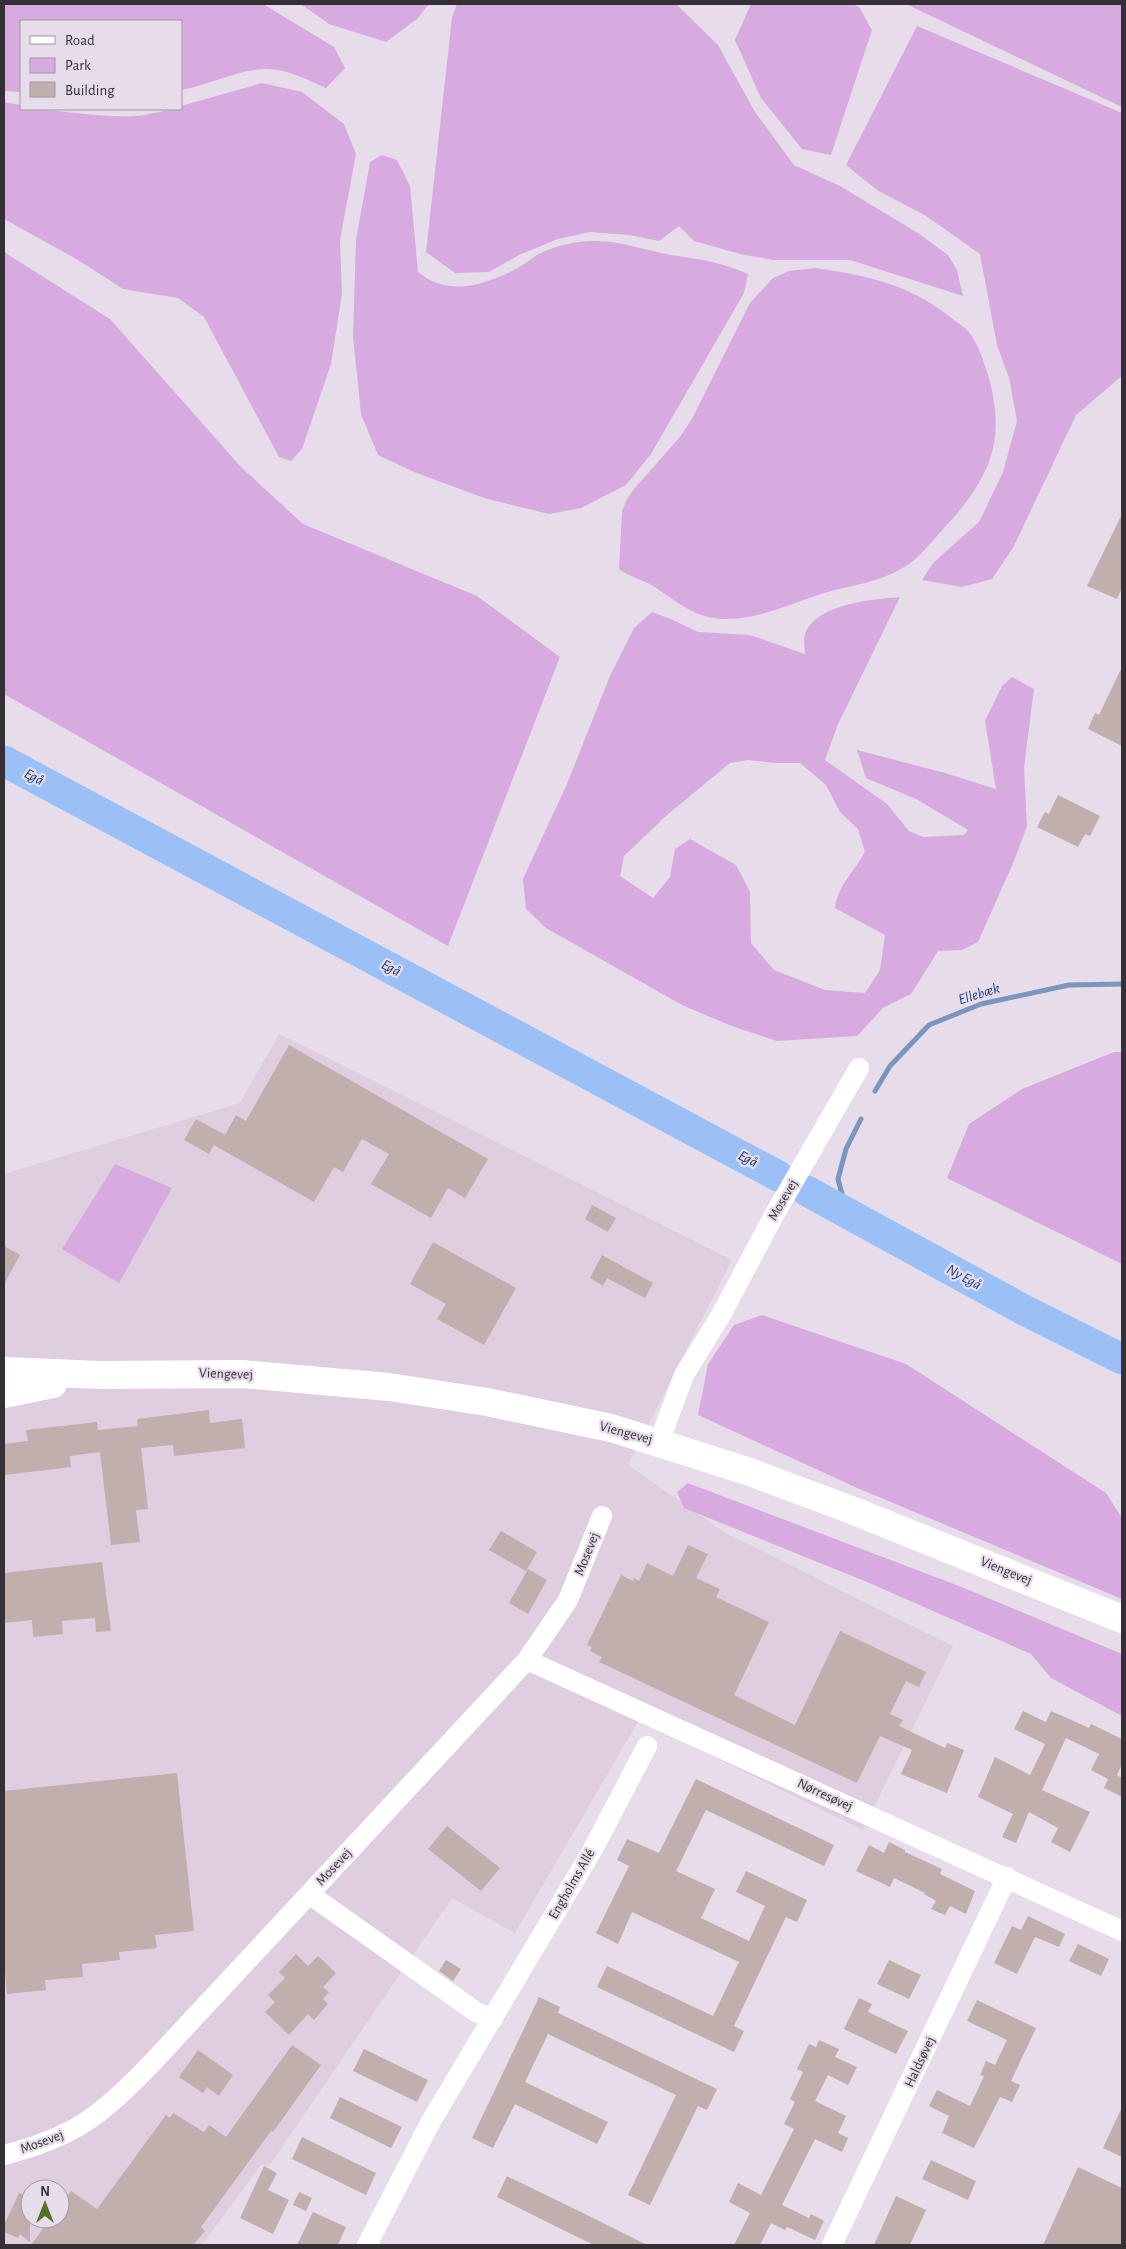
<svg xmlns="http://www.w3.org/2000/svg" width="1126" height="2249" font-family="'Alegreya Sans',sans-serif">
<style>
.built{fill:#decee0;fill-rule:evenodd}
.green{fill:#d8abe0;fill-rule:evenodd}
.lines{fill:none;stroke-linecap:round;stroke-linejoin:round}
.stream{stroke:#7b95bc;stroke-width:5}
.river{stroke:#9ac0f6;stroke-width:31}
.building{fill:#c0afad}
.street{stroke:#fff;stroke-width:20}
.secondary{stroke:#fff;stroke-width:28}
.labels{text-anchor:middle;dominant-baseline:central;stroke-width:4.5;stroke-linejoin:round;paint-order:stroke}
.street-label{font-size:14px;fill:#343035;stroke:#e7dce9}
.water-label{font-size:15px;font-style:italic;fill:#133f7a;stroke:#e7dce9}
</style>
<rect width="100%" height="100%" fill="#e7dce9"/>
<path class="built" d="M 279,1034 L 732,1260 L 628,1465 L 727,1534 L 953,1646 L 863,1830 L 639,1720 L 515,1933 L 452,1898 L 269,2166 L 261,2165 L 202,2245 L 4,2245 L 4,1174 L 240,1103 ZM 30,2189 L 60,2189 L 60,2219 L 30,2219 Z"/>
<path class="green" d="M 4,4 L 263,4 L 334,47 L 345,68 L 326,88 C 308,80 287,69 267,69 C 238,69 210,85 181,90 L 181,21 L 21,21 L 21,92 L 4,91 Z
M 301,4 L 429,4 L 418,18 L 386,42 L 329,24 Z
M 457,4 L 676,4 L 718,45 L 755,112 L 794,165 L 840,186 L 918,233 L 948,255 L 957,270 L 963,296 L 850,260 L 773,260 L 740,254 L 694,241 L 679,226 L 659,241 L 629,235 L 590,232 L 558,239 L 519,255 L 489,272 L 455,273 L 426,252 L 452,17 Z
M 751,4 L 853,4 L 859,7 L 872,30 L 831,155 L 802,149 L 761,98 L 735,40 Z
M 906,4 L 1122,4 L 1122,107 Z
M 917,26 L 1122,113 L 1122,376 L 1076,415 L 1014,546 L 992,579 L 962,587 L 922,580 L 933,563 L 979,522 L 1003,472 L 1017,421 L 1009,378 L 997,345 L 980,254 L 926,216 L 877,190 L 846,165 Z
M 262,83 L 302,92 L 344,124 L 356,154 L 340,240 L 342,294 L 331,364 L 302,449 L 291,461 L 279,457 L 204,317 L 178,298 L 123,289 L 78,260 L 4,219 L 4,102 L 21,105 L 21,109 C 60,109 97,118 136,116 C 151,115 166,109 181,109 L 181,106 Z
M 382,155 L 397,160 L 410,186 L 418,272 C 448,297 483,285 514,270 C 522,266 529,260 537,255 C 552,247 574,241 592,241 C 619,240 644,250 671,255 C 699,259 721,262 748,274 L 744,293 L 651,454 L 626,485 L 581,508 L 549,514 L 484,498 L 414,472 L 378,455 L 361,414 L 353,337 L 356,240 L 370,162 Z
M 4,252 L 110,319 L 241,467 L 303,524 L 477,596 L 560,657 L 448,946 L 4,694 Z
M 814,268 C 866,275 909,284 950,317 C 956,322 963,326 968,331 C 977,341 983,359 987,372 C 1008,439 990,479 944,528 C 934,539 924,552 913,561 C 883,584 851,584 818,595 C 785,606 739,627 705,616 C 686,611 669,596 653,586 C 642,579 629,577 619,569 L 622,511 L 627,499 L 634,489 L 679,438 L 692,419 L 750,303 L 773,278 L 789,271 Z
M 900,597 L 838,724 L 825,760 L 887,804 L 909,831 L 923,837 L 964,835 L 968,830 L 918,800 L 866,778 L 857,750 L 945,773 L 996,789 L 985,721 L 1002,686 L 1012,677 L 1034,689 L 1024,767 L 1027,826 L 1014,861 L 978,942 L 962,950 L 938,951 L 911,994 L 883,1008 L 857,1036 L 777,1041 L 729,1025 L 682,1005 L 546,928 L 526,909 L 523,879 L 567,784 L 610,676 L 634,628 L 652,612 L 673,620 L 698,632 L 750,635 L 805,654 C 805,648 803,639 805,634 C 816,604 873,599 900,597 ZM 748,760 L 774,763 L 800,763 L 826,785 L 840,812 L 858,829 L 865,852 C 855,870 837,887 835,908 L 885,935 L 880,970 L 865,993 L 825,990 L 774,970 L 751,943 L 750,892 L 736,865 L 690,839 L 675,849 L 670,877 L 653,898 L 620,876 L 624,856 L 667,815 L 730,763 Z
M 1114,1052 L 1122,1052 L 1122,1264 L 947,1178 L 969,1124 L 1022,1089 Z
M 115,1164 L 172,1188 L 119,1283 L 62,1249 Z
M 762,1315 L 906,1364 L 1106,1493 L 1122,1518 L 1122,1599 L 855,1487 L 698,1415 L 708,1364 L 734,1325 Z
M 688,1483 L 959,1586 L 1122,1654 L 1122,1716 L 1051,1678 L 1031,1654 L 867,1582 L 684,1508 L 677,1492 Z"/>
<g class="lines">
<path class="stream" d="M 875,1091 L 890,1066 L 929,1025 L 981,1004 L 1069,985 L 1122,984
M 847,1213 L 838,1179 L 846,1149 L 861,1119"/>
<path class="river" d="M 4,761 L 778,1176
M 807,1191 L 1024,1310 L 1122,1359"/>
</g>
<path class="building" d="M 1122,514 L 1122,588 L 1117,599 L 1087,586 Z
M 1122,667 L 1122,746 L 1088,729 L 1095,713 L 1099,715 Z
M 1058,795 L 1100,816 L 1090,836 L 1085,834 L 1078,847 L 1037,827 L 1045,812 L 1049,814 Z
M 289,1045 L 488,1159 L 465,1198 L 448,1188 L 431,1218 L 371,1184 L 389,1154 L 362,1139 L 343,1172 L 334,1167 L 314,1202 L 214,1145 L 209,1154 L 184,1140 L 196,1119 L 225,1135 L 236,1115 L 246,1121 Z
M 592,1205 L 616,1218 L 608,1232 L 585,1219 Z
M 433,1242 L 516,1288 L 484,1345 L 437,1319 L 446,1304 L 410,1284 Z
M 4,1246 L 20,1255 L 4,1284 Z
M 602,1255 L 653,1283 L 645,1298 L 607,1278 L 603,1286 L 590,1278 Z
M 209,1410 L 210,1423 L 242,1419 L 245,1448 L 174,1456 L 173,1445 L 141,1448 L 148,1509 L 136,1510 L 140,1542 L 111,1545 L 100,1452 L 70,1456 L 71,1467 L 4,1475 L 4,1444 L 28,1441 L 26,1430 L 97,1422 L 98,1430 L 138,1426 L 137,1419 Z
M 501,1531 L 537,1552 L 526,1571 L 489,1550 Z
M 688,1545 L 708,1554 L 696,1578 L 720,1589 L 716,1597 L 769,1622 L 734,1695 L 795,1725 L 840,1631 L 926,1672 L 919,1687 L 906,1681 L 890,1714 L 903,1720 L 899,1726 L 945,1748 L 947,1743 L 964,1750 L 947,1793 L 901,1774 L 912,1750 L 880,1736 L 857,1783 L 599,1662 L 602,1657 L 590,1651 L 592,1647 L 587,1645 L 621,1575 L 633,1581 L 634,1578 L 639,1581 L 647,1563 L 673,1576 Z
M 102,1562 L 111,1631 L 96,1632 L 95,1618 L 62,1621 L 63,1634 L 33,1637 L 32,1620 L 4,1623 L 4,1573 Z
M 528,1569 L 547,1580 L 528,1614 L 509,1603 Z
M 1023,1711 L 1046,1722 L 1051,1711 L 1089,1728 L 1091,1724 L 1122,1739 L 1122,1764 L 1117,1775 L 1122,1778 L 1122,1797 L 1104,1788 L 1108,1779 L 1091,1770 L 1099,1754 L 1066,1738 L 1042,1790 L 1090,1812 L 1070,1852 L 1051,1842 L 1058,1828 L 1029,1812 L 1016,1843 L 1002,1837 L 1013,1814 L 978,1797 L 995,1757 L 1030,1775 L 1045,1744 L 1014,1729 Z
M 177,1773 L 194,1931 L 155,1935 L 157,1948 L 119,1952 L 120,1960 L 82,1964 L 83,1977 L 45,1980 L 46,1990 L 7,1994 L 4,1961 L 4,1791 Z
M 696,1779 L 834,1845 L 824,1866 L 706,1810 L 676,1871 L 715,1889 L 701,1918 L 749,1941 L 765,1906 L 736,1892 L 746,1871 L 807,1900 L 797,1922 L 786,1917 L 734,2026 L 744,2031 L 734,2052 L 597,1987 L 607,1966 L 713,2016 L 739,1962 L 632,1912 L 618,1944 L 596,1933 L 629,1866 L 617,1860 L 627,1839 L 659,1853 Z
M 447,1826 L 500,1868 L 481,1891 L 428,1849 Z
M 889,1842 L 905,1850 L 905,1852 L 942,1869 L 940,1874 L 975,1891 L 966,1914 L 950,1906 L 945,1915 L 931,1909 L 936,1901 L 924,1894 L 925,1893 L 894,1878 L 890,1887 L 856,1871 L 869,1845 L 884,1853 Z
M 1028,1916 L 1065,1934 L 1059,1947 L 1035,1937 L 1017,1974 L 994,1963 L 1012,1926 L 1021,1930 Z
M 1078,1944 L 1109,1959 L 1101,1976 L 1069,1961 Z
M 296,1954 L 308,1966 L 318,1956 L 336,1973 L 323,1987 L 329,1992 L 323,1999 L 328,2004 L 314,2020 L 308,2014 L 289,2035 L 265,2012 L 275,2002 L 268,1995 L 285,1978 L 279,1972 Z
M 446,1960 L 461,1969 L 453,1981 L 439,1971 Z
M 889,1960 L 921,1975 L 909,1999 L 877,1984 Z
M 539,1997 L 560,2007 L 558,2013 L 717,2089 L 707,2110 L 698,2106 L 650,2205 L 628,2195 L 676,2095 L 548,2034 L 525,2082 L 608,2122 L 597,2144 L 515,2104 L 493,2148 L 472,2138 Z
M 859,1998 L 872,2004 L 868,2012 L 908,2031 L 896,2054 L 844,2029 Z
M 977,2000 L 1036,2028 L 1011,2081 L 1020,2085 L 1012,2102 L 1000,2097 L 974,2148 L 942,2133 L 949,2116 L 929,2106 L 937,2090 L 970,2106 L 984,2076 L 980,2075 L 986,2061 L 995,2065 L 1007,2040 L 967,2021 Z
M 819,2040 L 839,2049 L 835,2057 L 857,2067 L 848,2085 L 828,2075 L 815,2101 L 846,2116 L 838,2133 L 848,2138 L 842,2152 L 815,2139 L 782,2205 L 809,2218 L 811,2214 L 824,2221 L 815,2240 L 787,2227 L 785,2230 L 771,2223 L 760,2245 L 734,2245 L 750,2213 L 729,2202 L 738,2183 L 761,2195 L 794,2129 L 784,2124 L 795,2102 L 790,2099 L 803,2072 L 797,2069 L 809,2044 L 816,2047 Z
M 292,2045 L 321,2065 L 273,2132 L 271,2131 L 201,2227 L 205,2231 L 193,2245 L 31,2245 L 50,2219 L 60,2219 L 60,2206 L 71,2191 L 97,2209 L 166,2115 L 170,2118 L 173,2113 L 204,2132 L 209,2125 L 226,2137 Z
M 364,2049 L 428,2080 L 417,2102 L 353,2071 Z
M 198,2050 L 233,2075 L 219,2096 L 207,2087 L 203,2093 L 179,2077 Z
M 340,2097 L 402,2127 L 391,2148 L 330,2118 Z
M 1122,2107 L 1122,2157 L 1103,2148 Z
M 302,2137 L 376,2173 L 366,2195 L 292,2159 Z
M 931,2160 L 976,2181 L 968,2200 L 922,2179 Z
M 264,2166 L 277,2173 L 268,2190 L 289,2200 L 273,2234 L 240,2218 Z
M 1078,2167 L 1122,2188 L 1122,2245 L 1043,2245 Z
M 507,2176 L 589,2216 L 647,2245 L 594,2245 L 557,2227 L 497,2197 Z
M 299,2192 L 312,2198 L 306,2211 L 293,2205 Z
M 19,2193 L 30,2198 L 30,2242 L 20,2234 L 18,2238 L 4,2232 L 4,2225 Z
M 896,2196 L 926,2210 L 910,2245 L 874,2245 Z
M 313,2212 L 346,2227 L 338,2245 L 297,2245 Z"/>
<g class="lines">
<path class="street" d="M 659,1442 L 684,1375 L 721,1315 L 773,1217 L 859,1068
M 527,1660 L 1122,1931
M 309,1894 L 476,2012 L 493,2019
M 4,2155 C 74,2137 101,2116 150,2065 L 527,1660 L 568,1600 L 602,1516
M 367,2245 L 430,2123 L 592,1851 L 647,1746
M 832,2245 L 1007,1877"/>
<path class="secondary" d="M 4,1371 L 101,1375 L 242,1374 L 389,1387 L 487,1402 L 611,1428 L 747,1471 L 854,1511 L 1122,1619
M 4,1394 L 53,1384"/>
</g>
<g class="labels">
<g class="street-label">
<text transform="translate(783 1200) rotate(-60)">Mosevej</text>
<text transform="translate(226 1374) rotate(2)">Viengevej</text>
<text transform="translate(626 1433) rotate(15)">Viengevej</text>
<text transform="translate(587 1554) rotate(-68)">Mosevej</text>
<text transform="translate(1006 1571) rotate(22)">Viengevej</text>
<text transform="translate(825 1795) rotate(25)">Nørresøvej</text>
<text transform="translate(334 1867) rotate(-47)">Mosevej</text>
<text transform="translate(572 1884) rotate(-60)">Engholms Allé</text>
<text transform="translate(920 2062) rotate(-65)">Haldsøvej</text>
<text transform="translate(42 2142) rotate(-20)">Mosevej</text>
</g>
<g class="water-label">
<text transform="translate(34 777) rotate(28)">Egå</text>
<text transform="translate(391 968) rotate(28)">Egå</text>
<text transform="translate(979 994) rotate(-17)">Ellebæk</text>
<text transform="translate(748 1159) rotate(28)">Egå</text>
<text transform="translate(964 1277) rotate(29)">Ny Egå</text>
</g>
</g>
<rect width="1126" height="2249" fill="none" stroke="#343035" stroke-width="10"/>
<rect x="20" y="20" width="162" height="90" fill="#e7dce9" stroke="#9f97a1"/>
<rect x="30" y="36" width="25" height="8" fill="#ffffff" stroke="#9f97a1"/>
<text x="65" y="45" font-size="15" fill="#343035">Road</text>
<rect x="30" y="58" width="25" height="15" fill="#d8abe0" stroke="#9f97a1"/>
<text x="65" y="70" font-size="15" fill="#343035">Park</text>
<rect x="30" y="82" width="25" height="15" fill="#c0afad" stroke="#9f97a1"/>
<text x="65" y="95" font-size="15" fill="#343035">Building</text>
<g transform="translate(45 2204)"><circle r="24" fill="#e7dce9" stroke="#9f97a1"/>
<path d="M0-4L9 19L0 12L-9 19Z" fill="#547125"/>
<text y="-8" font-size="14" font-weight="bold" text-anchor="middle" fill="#343035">N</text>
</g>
</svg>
